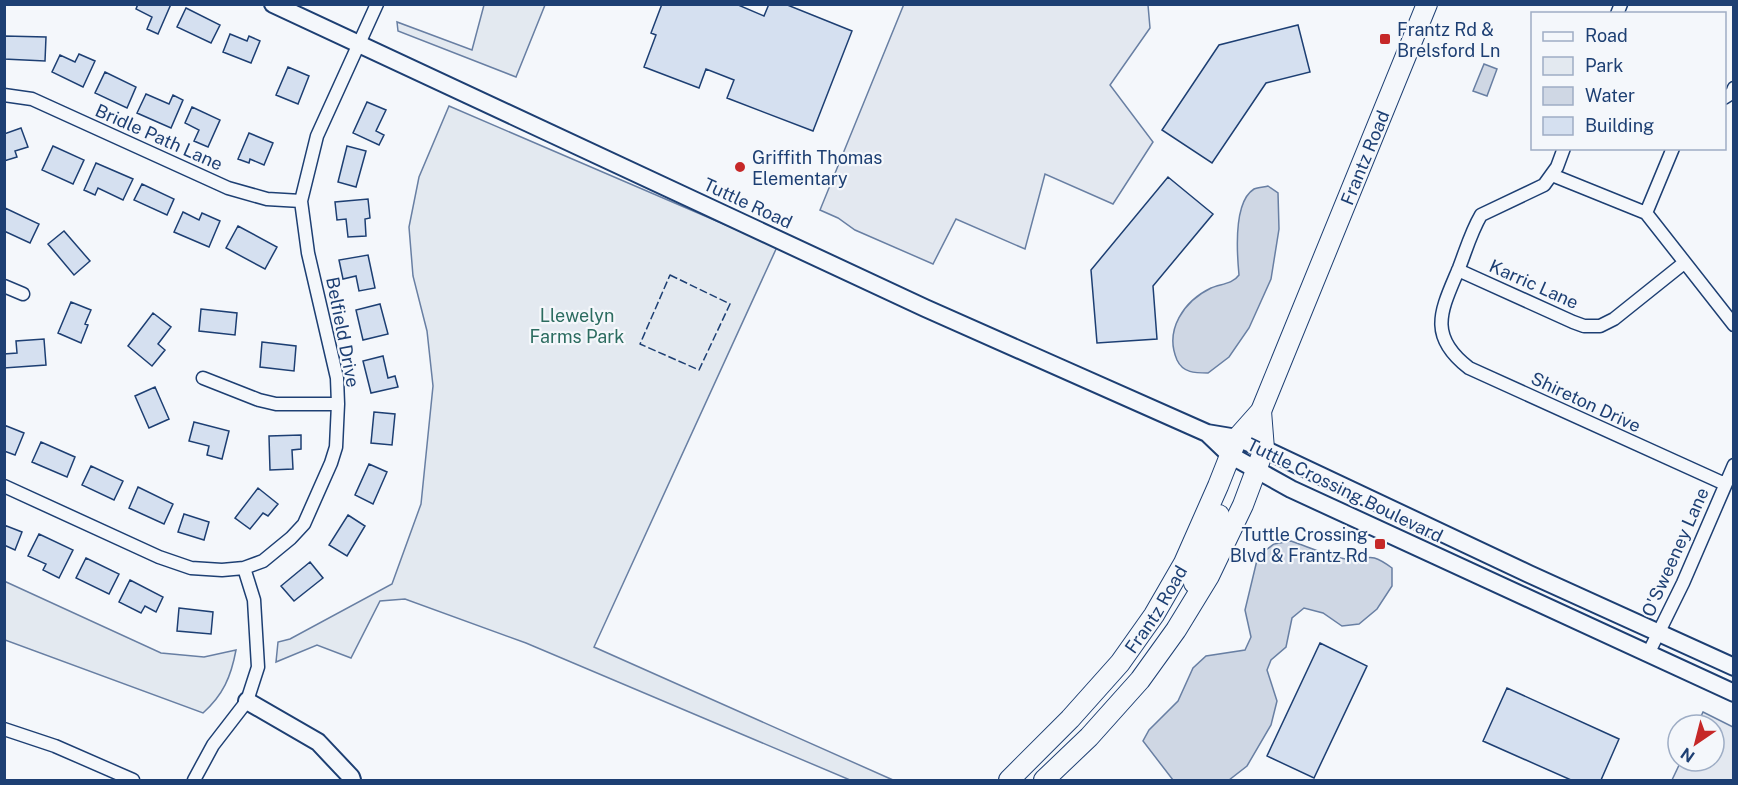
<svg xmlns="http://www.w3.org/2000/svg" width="1738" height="785" font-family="'Public Sans',sans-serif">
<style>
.green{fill:#e3e9f0;stroke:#687fa3;stroke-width:1.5}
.parking{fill:#e3e8f0;stroke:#687fa3;stroke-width:1.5}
.water{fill:#cfd7e4;stroke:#687fa3;stroke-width:1.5}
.building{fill:#d5e0f0;stroke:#1d3f73;stroke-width:1.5}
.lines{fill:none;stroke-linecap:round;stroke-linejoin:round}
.street-casing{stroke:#1d3f73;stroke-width:15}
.secondary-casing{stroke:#1d3f73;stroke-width:20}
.primary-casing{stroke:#1d3f73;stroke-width:22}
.street{stroke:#f4f7fb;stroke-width:12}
.secondary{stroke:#f4f7fb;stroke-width:16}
.primary{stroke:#f4f7fb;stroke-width:20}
.fence{stroke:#1d3f73;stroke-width:1.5;stroke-dasharray:8 3;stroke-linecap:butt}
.poi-dot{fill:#c62828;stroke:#f4f7fb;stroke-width:2}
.labels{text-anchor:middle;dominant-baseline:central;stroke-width:4.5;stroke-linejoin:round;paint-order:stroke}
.poi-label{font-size:18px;fill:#1d3f73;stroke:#f4f7fb;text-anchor:start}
.street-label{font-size:18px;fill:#1d3f73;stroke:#f4f7fb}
.park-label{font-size:18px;fill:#2c6c60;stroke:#f4f7fb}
</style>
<rect width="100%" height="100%" fill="#f4f7fb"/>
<path class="green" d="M 484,5 L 545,5 L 516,77 L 398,31 L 397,22 L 472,50 Z
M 449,106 L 777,247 L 594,647 L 893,780 L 850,780 L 526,643 L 405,599 L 380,601 L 351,658 L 317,645 L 276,662 L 278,642 L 290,639 L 392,584 L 421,504 L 433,386 L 427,331 L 413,276 L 409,227 L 419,177 Z
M 4,581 L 161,653 L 204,657 L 236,650 C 231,677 223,695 203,713 L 5,640 Z"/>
<path class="parking" d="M 904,4 L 1148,5 L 1150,28 L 1110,85 L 1153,142 L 1113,204 L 1045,174 L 1025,249 L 956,219 L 933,264 L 855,230 L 838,218 L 820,210 Z
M 1703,712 L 1733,727 L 1733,780 L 1672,780 L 1681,761 L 1714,761 L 1714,725 L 1697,725 Z"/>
<path class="water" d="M 1484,64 L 1497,69 L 1487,96 L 1473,91 Z
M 1268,186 L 1278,193 L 1279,229 L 1271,279 L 1249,328 L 1229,357 L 1208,373 C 1195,373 1183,373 1177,360 C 1164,330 1184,301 1211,288 C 1220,284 1233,284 1239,275 C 1237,254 1233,202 1254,189 C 1258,187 1265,187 1268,186 Z
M 1291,541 C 1306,546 1331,557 1346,559 C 1370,562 1366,549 1392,568 L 1392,586 L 1377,609 L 1359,624 L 1342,626 L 1323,613 L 1304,608 L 1292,618 L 1286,647 L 1271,660 L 1267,670 L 1277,701 L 1271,725 L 1247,766 L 1229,780 L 1173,780 L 1143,741 L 1149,730 L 1178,701 L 1193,668 L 1206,656 L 1245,650 L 1251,637 L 1245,610 L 1258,556 L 1274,544 Z"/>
<path class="building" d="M 138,4 L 171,4 L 158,34 L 147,29 L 152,17 L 136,9 Z
M 662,4 L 736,4 L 764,16 L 769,4 L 785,4 L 852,31 L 813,131 L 727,98 L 734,80 L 706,69 L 699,88 L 644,67 L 656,35 L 651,33 Z
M 186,8 L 220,25 L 211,43 L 177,27 Z
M 1298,25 L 1310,72 L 1266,83 L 1212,163 L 1162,130 L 1219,45 Z
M 230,34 L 247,41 L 249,36 L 260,41 L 251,63 L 223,52 Z
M 4,36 L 46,37 L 45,61 L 4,59 Z
M 79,54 L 95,61 L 83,87 L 52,72 L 60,55 L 75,62 Z
M 288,67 L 309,76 L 298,104 L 276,95 Z
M 105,72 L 136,87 L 127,108 L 95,93 Z
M 146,94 L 169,104 L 173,95 L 183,100 L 171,128 L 137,113 Z
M 367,102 L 386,110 L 376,131 L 384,135 L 379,145 L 353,133 Z
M 192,107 L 220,120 L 208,147 L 194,141 L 199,130 L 185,123 Z
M 21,128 L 28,147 L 15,151 L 17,157 L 4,161 L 4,134 Z
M 249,133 L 273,143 L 264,165 L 250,159 L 249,163 L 238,159 Z
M 53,146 L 84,160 L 73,184 L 42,170 Z
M 347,146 L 366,151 L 356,187 L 338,182 Z
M 96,163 L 133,179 L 123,200 L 98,188 L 95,195 L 84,190 Z
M 1168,177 L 1213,214 L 1153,286 L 1157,339 L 1097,343 L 1091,270 Z
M 142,184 L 174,199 L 167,215 L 134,200 Z
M 368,199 L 370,218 L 365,219 L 366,236 L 348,237 L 346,219 L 337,220 L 335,202 Z
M 5,208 L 39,224 L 30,243 L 4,231 Z
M 183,212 L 199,220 L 202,213 L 220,221 L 209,247 L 174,232 Z
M 238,226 L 277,247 L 265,269 L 226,248 Z
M 64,231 L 90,261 L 74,275 L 48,244 Z
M 368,255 L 375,288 L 359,291 L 356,276 L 343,279 L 339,260 Z
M 71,302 L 91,310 L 85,324 L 88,325 L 81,343 L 58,333 Z
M 380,304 L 388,334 L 363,340 L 356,310 Z
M 201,309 L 237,313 L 235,335 L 199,331 Z
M 153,313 L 171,327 L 158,344 L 165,350 L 152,366 L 128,346 Z
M 44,339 L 46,365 L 4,368 L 4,354 L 17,353 L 16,341 Z
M 262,342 L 296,346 L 294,371 L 260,367 Z
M 383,356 L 388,378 L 395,376 L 398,387 L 371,393 L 363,361 Z
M 155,387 L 169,419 L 149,428 L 135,396 Z
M 374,412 L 395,414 L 392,445 L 371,443 Z
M 194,422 L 229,431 L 222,459 L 207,455 L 209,446 L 189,441 Z
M 4,425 L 24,433 L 15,455 L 4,451 Z
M 301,435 L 301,449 L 292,450 L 293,469 L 270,470 L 269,436 Z
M 41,442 L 75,457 L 67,477 L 32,462 Z
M 369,464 L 387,472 L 373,504 L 355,495 Z
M 91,466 L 123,481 L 114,500 L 82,485 Z
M 138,487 L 173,504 L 164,524 L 129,508 Z
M 258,488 L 278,504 L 268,516 L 263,513 L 250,529 L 235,518 Z
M 184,514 L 209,522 L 204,540 L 178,532 Z
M 348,515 L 365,526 L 347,556 L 329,545 Z
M 4,525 L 22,532 L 15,550 L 4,545 Z
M 39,534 L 73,550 L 59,578 L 43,570 L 46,564 L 28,556 Z
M 86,558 L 119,574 L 109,594 L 76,578 Z
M 310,562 L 323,578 L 294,601 L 281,586 Z
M 130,580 L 163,597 L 156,612 L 145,606 L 141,613 L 119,602 Z
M 179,608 L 213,612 L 211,634 L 177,631 Z
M 1320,643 L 1367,666 L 1314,778 L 1267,756 Z
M 1507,688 L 1619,739 L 1601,780 L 1571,780 L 1483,741 Z"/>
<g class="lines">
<defs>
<path id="street" d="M 1617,14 L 1621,4
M 4,95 L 32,99 L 228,188 L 267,199 L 301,201
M 1724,98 L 1732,93 L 1734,88
M 1564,148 L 1557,167 L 1544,185 L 1481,215 C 1471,232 1466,250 1459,268 C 1442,309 1426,335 1469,368 L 1725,484
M 1552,175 L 1646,213 L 1734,325
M 1646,213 L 1673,148
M 1458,270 L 1573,322 L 1584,326 L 1600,326 L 1614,319 L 1684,263
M 4,286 L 23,294
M 203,378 L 259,400 L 276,404 L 338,404
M 4,486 L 159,557 L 191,568 L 222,570 L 244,568 L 263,561 L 291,538 L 304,524 L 331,463 L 336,447 L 338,404 L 337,378 L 308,253 L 301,201 L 317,136 L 377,4
M 1648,654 L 1683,583 L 1734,465
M 4,729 L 55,746 L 133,780
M 194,780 L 213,745 L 247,701 L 258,667 L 254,600 L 244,568"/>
<path id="secondary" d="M 273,4 L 925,308 L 1207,433 L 1237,438 L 1264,449 L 1529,574 L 1734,667
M 1207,433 L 1230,455 L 1291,489 L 1734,693
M 247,701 L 318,742 L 351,777 L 352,780"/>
<g id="primary">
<path d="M 1194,583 L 1219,515"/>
<path id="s1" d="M 1009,780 L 1070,719 L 1120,663 L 1154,615 L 1184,563 L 1218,486 L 1237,438 L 1261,411 L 1427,4"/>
<path d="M 1044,780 L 1089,737 L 1140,680 L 1176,630 L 1209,576 L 1243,505 L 1264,449 L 1261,411"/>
</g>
</defs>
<use href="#street" class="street-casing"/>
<use href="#secondary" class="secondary-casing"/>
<use href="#primary" class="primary-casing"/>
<use href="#street" class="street"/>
<use href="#secondary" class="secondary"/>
<use href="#primary" class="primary"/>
<path class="fence" d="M 670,275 L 730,304 L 699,370 L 640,344 Z"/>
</g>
<g class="poi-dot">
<rect x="1379" y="33" width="12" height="12" rx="3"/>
<circle cx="740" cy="167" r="6"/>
<rect x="1374" y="538" width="12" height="12" rx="3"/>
</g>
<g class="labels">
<g class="poi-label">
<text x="1397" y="29">Frantz Rd &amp;<tspan x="1397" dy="21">Brelsford Ln</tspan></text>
<text x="752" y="157">Griffith Thomas<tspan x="752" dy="21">Elementary</tspan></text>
<text x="1368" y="534" text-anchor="end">Tuttle Crossing<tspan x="1368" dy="21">Blvd &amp; Frantz Rd</tspan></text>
</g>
<g class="street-label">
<text transform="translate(159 137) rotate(24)">Bridle Path Lane</text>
<text stroke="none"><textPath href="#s1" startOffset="726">Frantz Road</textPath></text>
<text transform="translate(748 203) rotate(25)">Tuttle Road</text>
<text transform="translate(1534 284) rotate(24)">Karric Lane</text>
<text transform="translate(343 332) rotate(79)">Belfield Drive</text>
<text transform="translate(1586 402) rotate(25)">Shireton Drive</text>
<text transform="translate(1345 490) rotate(26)">Tuttle Crossing Boulevard</text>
<text transform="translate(1675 552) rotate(-66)">O'Sweeney Lane</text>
<text stroke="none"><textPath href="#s1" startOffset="226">Frantz Road</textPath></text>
</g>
<g class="park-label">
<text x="577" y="315">Llewelyn<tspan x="577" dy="21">Farms Park</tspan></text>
</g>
</g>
<rect width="1738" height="785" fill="none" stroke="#1d3f73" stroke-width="12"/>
<rect x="1531" y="12" width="195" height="138" fill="#f4f7fb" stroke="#9eadc5" stroke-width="1.5"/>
<rect x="1543" y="32" width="30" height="9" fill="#f4f7fb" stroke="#9eadc5" stroke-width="1.5"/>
<text x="1585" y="42" font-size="18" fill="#1d3f73">Road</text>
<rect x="1543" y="57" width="30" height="18" fill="#e3e9f0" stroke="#9eadc5" stroke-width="1.5"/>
<text x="1585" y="72" font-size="18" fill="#1d3f73">Park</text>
<rect x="1543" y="87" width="30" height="18" fill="#cfd7e4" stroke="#9eadc5" stroke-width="1.5"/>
<text x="1585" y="102" font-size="18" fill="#1d3f73">Water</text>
<rect x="1543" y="117" width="30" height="18" fill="#d5e0f0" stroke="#9eadc5" stroke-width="1.5"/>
<text x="1585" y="132" font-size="18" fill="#1d3f73">Building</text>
<g transform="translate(1696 743) rotate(215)"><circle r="28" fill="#f4f7fb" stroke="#9eadc5" stroke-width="1.5"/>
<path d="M0-4.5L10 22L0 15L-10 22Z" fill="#c62828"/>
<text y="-9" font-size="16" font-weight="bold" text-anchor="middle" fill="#1d3f73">N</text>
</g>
</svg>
